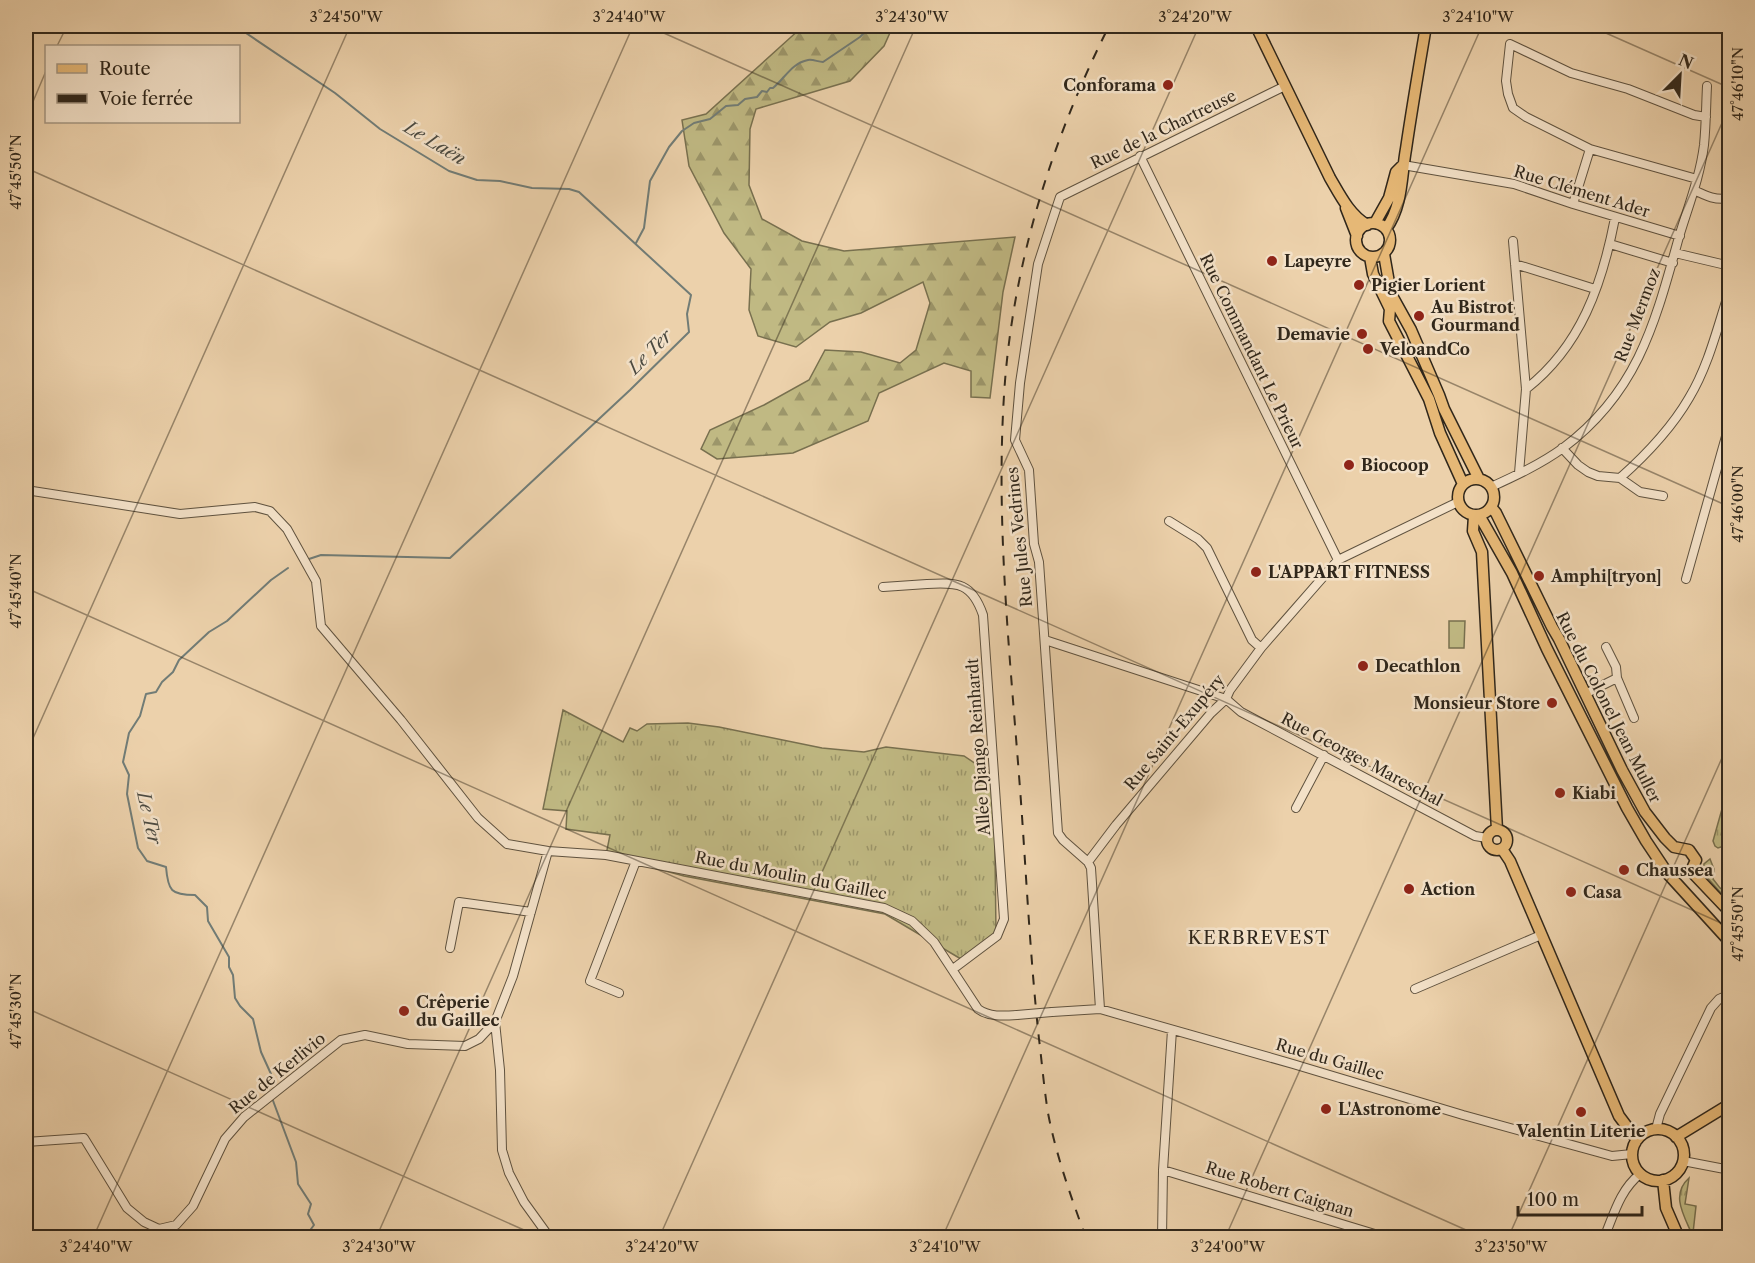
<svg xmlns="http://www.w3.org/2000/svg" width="1755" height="1263" font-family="'Libre Caslon Text',serif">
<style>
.grass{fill:url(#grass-tufts);stroke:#78704f;stroke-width:1.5}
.forest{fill:url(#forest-firs);stroke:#78704f;stroke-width:1.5}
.green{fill:#c0b983;stroke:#78704f;stroke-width:1.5}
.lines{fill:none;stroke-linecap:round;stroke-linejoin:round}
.stream{stroke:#717c76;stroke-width:2}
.minor-casing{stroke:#5f523f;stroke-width:10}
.major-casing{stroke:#30271b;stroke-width:13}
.minor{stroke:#f3e1c8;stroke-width:8}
.major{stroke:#e6b876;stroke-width:10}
.rail{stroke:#30271b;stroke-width:2;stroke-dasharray:10 10;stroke-linecap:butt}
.minor-bridge-casing{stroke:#5f523f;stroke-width:10;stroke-linecap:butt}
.minor-bridge{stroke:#f3e1c8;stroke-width:8}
.ticks{fill:none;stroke:#30271b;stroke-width:1.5;stroke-opacity:0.45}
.poi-dot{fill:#8f2418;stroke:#f3e1c8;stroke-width:2}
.labels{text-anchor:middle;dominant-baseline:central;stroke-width:5;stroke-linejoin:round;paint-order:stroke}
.poi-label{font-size:16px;font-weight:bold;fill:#30271b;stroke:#f3e1c8;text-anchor:start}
.street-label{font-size:16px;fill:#30271b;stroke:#f3e1c8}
.water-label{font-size:18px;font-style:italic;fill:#4b4a41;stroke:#f3e1c8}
.neighbourhood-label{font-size:18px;letter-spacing:1.5px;fill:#30271b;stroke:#f3e1c8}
.neatline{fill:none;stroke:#30271b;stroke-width:2}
.ticks-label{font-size:15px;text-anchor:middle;fill:#30271b}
</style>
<defs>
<pattern id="grass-tufts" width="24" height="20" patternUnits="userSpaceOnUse" patternTransform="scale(1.5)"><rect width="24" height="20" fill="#c0b983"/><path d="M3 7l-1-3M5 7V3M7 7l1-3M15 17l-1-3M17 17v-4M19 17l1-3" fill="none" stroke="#9c966a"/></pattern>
<pattern id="forest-firs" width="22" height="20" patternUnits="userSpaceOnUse" patternTransform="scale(1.5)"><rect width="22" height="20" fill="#c0b983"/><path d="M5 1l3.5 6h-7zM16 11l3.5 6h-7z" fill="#9c966a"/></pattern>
</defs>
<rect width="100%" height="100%" fill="#ecd1ab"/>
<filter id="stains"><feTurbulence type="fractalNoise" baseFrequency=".00333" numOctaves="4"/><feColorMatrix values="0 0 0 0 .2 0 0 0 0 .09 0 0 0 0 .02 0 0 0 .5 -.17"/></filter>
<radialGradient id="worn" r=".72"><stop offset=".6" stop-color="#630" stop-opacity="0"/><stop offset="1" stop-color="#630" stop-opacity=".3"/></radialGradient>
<path class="grass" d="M 563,710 L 623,742 L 630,728 L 637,731 L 647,724 L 688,723 L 719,727 L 822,748 L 864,752 L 886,747 L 964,756 L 994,776 L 996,933 L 961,959 L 885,914 L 684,876 L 606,855 L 610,835 L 566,829 L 567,811 L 543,809 Z
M 1726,806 L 1729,806 L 1729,834 L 1727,845 L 1718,848 L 1715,846 L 1713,841 L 1722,809 Z
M 1710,859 L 1714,869 L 1713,879 L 1720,888 L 1729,893 L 1729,902 L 1703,873 L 1704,864 Z
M 1689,1178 L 1685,1204 L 1696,1206 L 1693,1233 L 1691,1232 C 1683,1214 1671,1194 1689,1178 Z"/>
<path class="forest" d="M 801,26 L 893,26 L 884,46 L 850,81 L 756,109 L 750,129 L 749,185 L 762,219 L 802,241 L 844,251 L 1015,237 L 1003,292 L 990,398 L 971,397 L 971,371 L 944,363 L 879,393 L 868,421 L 793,453 L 717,459 L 701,449 L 710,430 L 764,405 L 809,380 L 825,350 L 861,352 L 900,363 L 916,350 L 930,303 L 923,282 L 861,313 L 830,322 L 796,347 L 758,336 L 749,310 L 751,269 L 724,233 L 689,166 L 682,120 L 706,114 L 801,28 Z"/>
<path class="green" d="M 1449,621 L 1465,621 L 1464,648 L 1449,648 Z"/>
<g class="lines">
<path class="stream" d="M 231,26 L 240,29 L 335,93 L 380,129 L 449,171 L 477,180 L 500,181 L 532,188 L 569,189 L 579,192 L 691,295 L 687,314 L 689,332 L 630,390 L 450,558 L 321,555 L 309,559
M 636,243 L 644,228 L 650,181 L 669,147 L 682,131 L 694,123 L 710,119 L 726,106 L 738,105 L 745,99 L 757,97 L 762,91 L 767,92 L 770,88 L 773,88 C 785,78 792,63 808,60 C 813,59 818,62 823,62 L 860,37 L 871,26
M 269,1089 L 271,1074 L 261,1052 L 253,1019 L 240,1006 L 235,998 L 233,975 L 229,967 L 229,957 L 208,921 L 207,907 L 195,895 C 171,895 168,891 166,867 L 147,861 L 138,848 L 127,794 L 129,775 L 123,762 L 129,733 L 140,716 L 146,694 L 156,692 L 162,682 L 173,672 L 179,660 L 209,632 L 227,621 L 271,580 L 288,568
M 272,1098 L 296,1162 L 298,1184 L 311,1204 L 308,1214 L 314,1225 L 308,1233 L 310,1238"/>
<defs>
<path id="minor" d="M 1140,156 L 1338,560
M 1403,165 L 1514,184 L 1573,204 L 1680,236
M 1697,179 L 1590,149 L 1526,117 L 1513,108 L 1508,94 L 1506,81 L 1510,44 L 1571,73 L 1628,89 L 1694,115 L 1706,117
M 1694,190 C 1706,196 1716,201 1730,198
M 1573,204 L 1590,149
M 1513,241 L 1526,389 L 1519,473
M 1610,244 L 1673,263
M 1675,253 L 1730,266
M 1515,264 L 1595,289
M 1526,389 C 1581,346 1602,285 1615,218
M 1562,448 L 1578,465 L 1588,472 L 1598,476 L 1620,478 L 1640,492 L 1663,496
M 1620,478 C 1647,454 1671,429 1689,398 C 1709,365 1718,325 1730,289
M 1491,487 C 1515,476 1541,464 1563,448 C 1638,392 1655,323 1679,237 C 1688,207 1700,177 1704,145 C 1706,125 1706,106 1707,86
M 26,490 L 180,514 L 255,507 L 270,511 L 287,529 L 316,581 L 321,626 L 401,720 L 478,818 L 507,844 L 548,851 L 606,855 L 884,908 L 912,921 L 934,942 L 978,1009 C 989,1017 1003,1016 1017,1015
M 1169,521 L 1198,539 L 1207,548 L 1252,640 L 1261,648
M 1686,579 L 1730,422
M 883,587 C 898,586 912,585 927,584 C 958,582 972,583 983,615 L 1004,919 L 997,936 L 953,969
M 1045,640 L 1226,699
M 1606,647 L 1616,667 L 1617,678 L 1634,718
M 1585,694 L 1617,678
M 1226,699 L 1241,712 L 1475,836 L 1487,838
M 1296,808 L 1324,755
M 548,851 L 513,976 L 495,1022 L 500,1070 L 502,1150 L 509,1173 L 524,1202 L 550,1238
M 1088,862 L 1063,840 L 1058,833 L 1039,562 L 1034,544 L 1029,470 L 1015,440 L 1020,383 L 1038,264 L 1060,197 L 1285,86
M 1088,862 L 1116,825 L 1211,713 L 1226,699 L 1230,690 L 1261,648 L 1338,560 L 1458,502
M 1088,862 L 1091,868 L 1100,1009
M 450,948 L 459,902 L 531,912
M 1415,989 L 1541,935
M 619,993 L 590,981 L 636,861
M 1052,1012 L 1100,1009 L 1293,1064 L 1463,1115 L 1612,1156 L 1632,1154
M 1656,1129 L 1660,1114 L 1711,1008 L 1719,999 L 1730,994
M 26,1142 L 84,1138 L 127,1208 L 144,1222 L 159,1229 L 176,1225 L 193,1206 L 225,1139 L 244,1117 L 341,1040 L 365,1035 L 408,1044 L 465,1046 L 479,1039 L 495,1022
M 1683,1161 L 1730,1170
M 1163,1170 L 1388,1238
M 1162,1238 L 1163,1170 L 1172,1030
M 1604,1238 C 1614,1214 1620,1190 1640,1174"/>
<path id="major" d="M 1256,26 L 1330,178 C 1340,195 1349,214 1367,225
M 1346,208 L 1357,236
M 1375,223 L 1389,198 L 1396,172 L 1403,165
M1356 240a17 17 0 1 1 34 0a17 17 0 1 1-34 0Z
M 1386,229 C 1403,205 1401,177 1406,149 C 1412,108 1419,67 1426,26
M 1384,254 L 1391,294 L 1411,330 L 1439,395 L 1444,409 L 1479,479
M 1370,257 L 1373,274 L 1390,309 L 1389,321 L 1429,399 L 1440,433 L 1463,484
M1458 497a18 18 0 1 1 36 0a18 18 0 1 1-36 0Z
M 1491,507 L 1496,513 L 1552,627 L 1559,639 L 1622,770 L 1645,812 L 1665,838 L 1674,847 L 1689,850 L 1696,860 L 1691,871 L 1730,912
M 1479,515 L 1512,573 L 1547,649 L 1627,808 L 1646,841 L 1668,874 L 1730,942
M 1474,516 L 1473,531 L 1482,552 L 1497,830
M1487 840a10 10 0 1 1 20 0a10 10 0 1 1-20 0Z
M 1502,849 L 1510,861 L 1619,1116 L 1637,1140
M1632 1155a26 26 0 1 1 52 0a26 26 0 1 1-52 0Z
M 1676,1137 L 1730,1104
M 1663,1180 L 1666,1208 L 1679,1238"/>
</defs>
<use href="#minor" class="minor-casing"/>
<use href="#major" class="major-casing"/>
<use href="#minor" class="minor"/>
<use href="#major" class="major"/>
<path class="rail" d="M 1086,1238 C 1071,1197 1056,1155 1048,1113 C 1044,1088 1042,1063 1039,1039 C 1031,965 1027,890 1022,816 C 1012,672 994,525 1005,381 C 1015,257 1053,137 1109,26"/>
<defs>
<path id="minor-bridge" d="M 1017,1015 L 1052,1012"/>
</defs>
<use href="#minor-bridge" class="minor-bridge-casing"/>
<use href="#minor-bridge" class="minor-bridge"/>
</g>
<path class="ticks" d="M 648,26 L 1730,507M 1590,26 L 1730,88M 57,46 L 67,26M 26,118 L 46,71M 26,168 L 1730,927M 26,588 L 1484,1238M 26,754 L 350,26M 26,1008 L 542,1238M 93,1238 L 633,26M 376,1238 L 916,26M 659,1238 L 1199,26M 942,1238 L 1482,26M 1225,1238 L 1730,105M 1508,1238 L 1730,740"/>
<g class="poi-dot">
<circle cx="1168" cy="85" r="6"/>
<circle cx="1272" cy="261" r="6"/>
<circle cx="1359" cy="285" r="6"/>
<circle cx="1419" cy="316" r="6"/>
<circle cx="1362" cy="334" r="6"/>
<circle cx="1368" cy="349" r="6"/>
<circle cx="1349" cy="465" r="6"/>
<circle cx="1256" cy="572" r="6"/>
<circle cx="1539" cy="576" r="6"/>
<circle cx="1363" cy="666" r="6"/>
<circle cx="1552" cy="703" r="6"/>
<circle cx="1560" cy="793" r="6"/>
<circle cx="1624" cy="870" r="6"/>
<circle cx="1409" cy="889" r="6"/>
<circle cx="1571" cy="892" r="6"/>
<circle cx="404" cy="1011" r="6"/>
<circle cx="1326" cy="1109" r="6"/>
<circle cx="1581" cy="1112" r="6"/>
</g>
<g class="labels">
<g class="poi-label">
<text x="1156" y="85" text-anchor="end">Conforama</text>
<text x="1284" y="261">Lapeyre</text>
<text x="1371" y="285">Pigier Lorient</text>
<text x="1431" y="307">Au Bistrot<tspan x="1431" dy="18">Gourmand</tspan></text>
<text x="1350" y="334" text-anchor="end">Demavie</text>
<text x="1380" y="349">VeloandCo</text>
<text x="1361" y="465">Biocoop</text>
<text x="1268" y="572">L'APPART FITNESS</text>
<text x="1551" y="576">Amphi[tryon]</text>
<text x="1375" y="666">Decathlon</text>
<text x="1540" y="703" text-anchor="end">Monsieur Store</text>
<text x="1572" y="793">Kiabi</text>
<text x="1636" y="870">Chaussea</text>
<text x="1421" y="889">Action</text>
<text x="1583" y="892">Casa</text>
<text x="416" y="1002">Crêperie<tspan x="416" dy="18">du Gaillec</tspan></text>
<text x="1338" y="1109">L'Astronome</text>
<text x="1581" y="1131" text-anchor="middle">Valentin Literie</text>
</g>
<g class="street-label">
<text transform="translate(1163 129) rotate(-26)">Rue de la Chartreuse</text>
<text transform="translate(1582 191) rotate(17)">Rue Clément Ader</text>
<text transform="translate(1637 315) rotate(-69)">Rue Mermoz</text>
<text transform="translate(1252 351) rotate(64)">Rue Commandant Le Prieur</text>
<text transform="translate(1019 537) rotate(-96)">Rue Jules Vedrines</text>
<text transform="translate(1609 707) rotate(63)">Rue du Colonel Jean Muller</text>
<text transform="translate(1174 732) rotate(-50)">Rue Saint-Exupéry</text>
<text transform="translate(978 747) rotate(-94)">Allée Django Reinhardt</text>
<text transform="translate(1362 759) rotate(28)">Rue Georges Mareschal</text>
<text transform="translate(791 875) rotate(11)">Rue du Moulin du Gaillec</text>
<text transform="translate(1330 1059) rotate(16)">Rue du Gaillec</text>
<text transform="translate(277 1073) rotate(-39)">Rue de Kerlivio</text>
<text transform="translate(1280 1189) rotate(17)">Rue Robert Caignan</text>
</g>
<g class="water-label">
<text transform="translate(435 143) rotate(31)">Le Laën</text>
<text transform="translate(650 352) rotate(-45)">Le Ter</text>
<text transform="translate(149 818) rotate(77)">Le Ter</text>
</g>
<g class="neighbourhood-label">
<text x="1259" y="938">KERBREVEST</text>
</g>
</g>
<rect width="1755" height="1263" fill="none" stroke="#ecd1ab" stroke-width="66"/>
<rect x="45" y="45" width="195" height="78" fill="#f3e1c8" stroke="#a59783" stroke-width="1.5"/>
<rect x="57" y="64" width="30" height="9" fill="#e6b876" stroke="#a59783" stroke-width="1.5"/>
<text x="99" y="75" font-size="18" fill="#30271b">Route</text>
<rect x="57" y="94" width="30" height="9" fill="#30271b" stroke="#a59783" stroke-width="1.5"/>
<text x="99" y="105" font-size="18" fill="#30271b">Voie ferrée</text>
<g transform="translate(1680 75) rotate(24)" stroke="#f3e1c8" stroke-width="4.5" paint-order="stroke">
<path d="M0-4.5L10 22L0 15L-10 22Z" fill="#30271b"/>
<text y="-9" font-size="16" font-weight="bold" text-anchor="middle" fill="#30271b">N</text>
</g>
<path d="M1518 1206v9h124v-9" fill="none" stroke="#30271b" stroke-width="3"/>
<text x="1527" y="1206" font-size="18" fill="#30271b" stroke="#f3e1c8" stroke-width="4.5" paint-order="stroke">100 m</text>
<rect x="33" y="33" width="1689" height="1197" class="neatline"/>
<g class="ticks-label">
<text x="346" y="22">3°24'50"W</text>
<text x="629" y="22">3°24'40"W</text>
<text x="912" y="22">3°24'30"W</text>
<text x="1195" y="22">3°24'20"W</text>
<text x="1478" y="22">3°24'10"W</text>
<text transform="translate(1738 84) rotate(-90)" y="5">47°46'10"N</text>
<text transform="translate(16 172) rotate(-90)" y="5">47°45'50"N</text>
<text transform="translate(1738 504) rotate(-90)" y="5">47°46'00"N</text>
<text transform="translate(16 591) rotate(-90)" y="5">47°45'40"N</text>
<text transform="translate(1738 924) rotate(-90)" y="5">47°45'50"N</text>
<text transform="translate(16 1011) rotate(-90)" y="5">47°45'30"N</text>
<text x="96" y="1252">3°24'40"W</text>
<text x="379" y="1252">3°24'30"W</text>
<text x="662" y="1252">3°24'20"W</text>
<text x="945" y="1252">3°24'10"W</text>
<text x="1228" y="1252">3°24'00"W</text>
<text x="1511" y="1252">3°23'50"W</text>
</g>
<rect width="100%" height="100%" filter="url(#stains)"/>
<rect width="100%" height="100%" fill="url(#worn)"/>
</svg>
